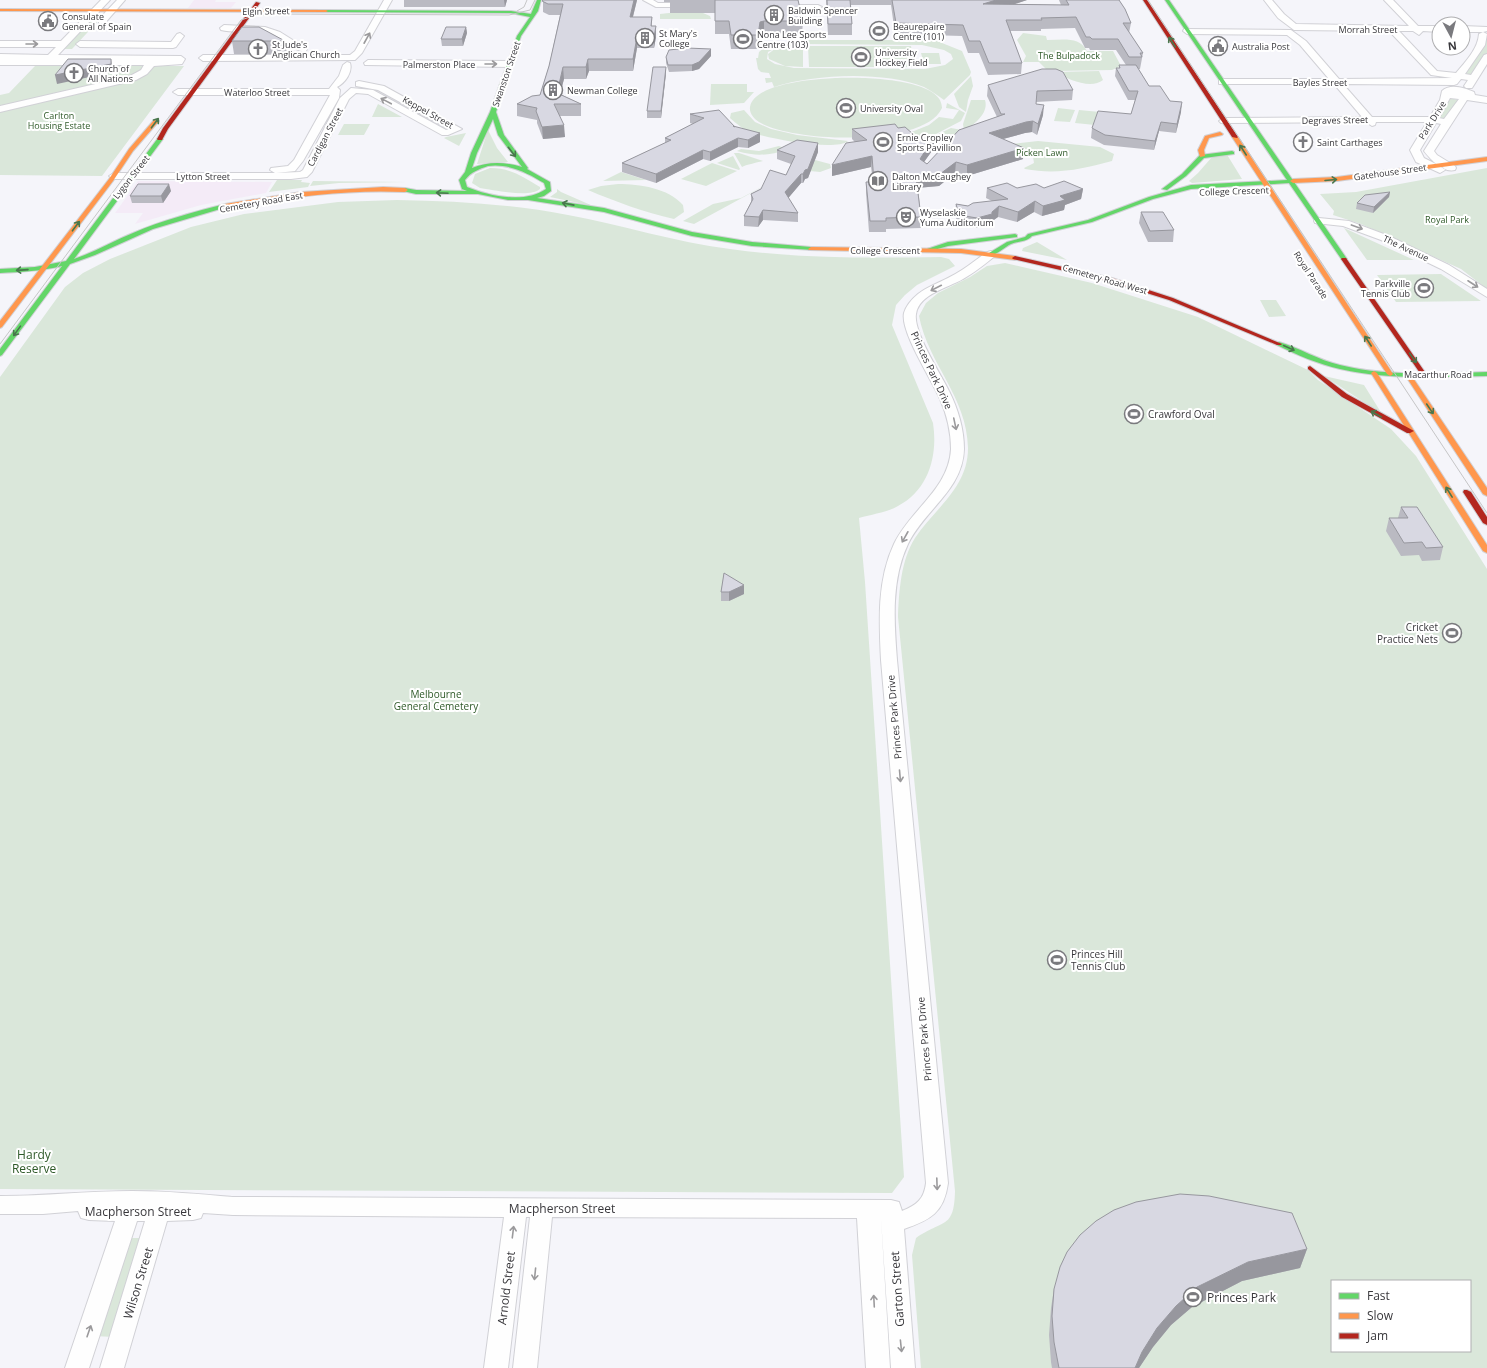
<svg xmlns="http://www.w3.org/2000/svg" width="1487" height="1368" font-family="'Open Sans',sans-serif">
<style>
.commercial{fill:#f4ebf7}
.green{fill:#dae7da;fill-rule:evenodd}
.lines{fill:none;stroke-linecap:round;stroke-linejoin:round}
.street-casing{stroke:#d1d1d6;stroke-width:2}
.fast-casing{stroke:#d1d1d6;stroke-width:2}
.slow-casing{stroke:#d1d1d6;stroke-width:2}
.jam-casing{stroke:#d1d1d6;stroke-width:2}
.street{fill:#fefefe;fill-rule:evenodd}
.fast{fill:#63d668;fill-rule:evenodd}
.slow{fill:#ff974d;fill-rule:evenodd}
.jam{fill:#b3261e;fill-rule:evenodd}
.tram{stroke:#c6c6c7;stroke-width:1}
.wall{fill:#babac2}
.shaded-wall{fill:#97979e}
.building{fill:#d8d8e2;stroke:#97979e}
.oneway{stroke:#9b9a9c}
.oneway2{stroke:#49774d}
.labels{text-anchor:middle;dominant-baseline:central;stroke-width:4;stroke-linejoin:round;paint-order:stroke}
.far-poi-label{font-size:9px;fill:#38373b;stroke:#fff;text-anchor:start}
.far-street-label{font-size:9px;fill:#38373b;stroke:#fff}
.far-park-label{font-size:9px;fill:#2e5928;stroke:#fff}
.street-label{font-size:10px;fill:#38373b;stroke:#fff}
.poi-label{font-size:10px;fill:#38373b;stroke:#fff;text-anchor:start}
.park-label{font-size:10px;fill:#2e5928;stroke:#fff}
.near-park-label{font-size:12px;fill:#2e5928;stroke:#fff}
.near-street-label{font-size:12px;fill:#38373b;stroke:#fff}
.near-poi-label{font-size:12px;fill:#38373b;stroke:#fff;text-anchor:start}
</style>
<rect width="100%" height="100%" fill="#f5f5fa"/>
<path class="commercial" d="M 194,0 L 216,0 L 215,2 L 236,2 L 231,8 L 188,8 Z
M 138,181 L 272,182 L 266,193 L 201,205 L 135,224 L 143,213 L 115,213 Z"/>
<path class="green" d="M 669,13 L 703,13 L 710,16 L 711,19 L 660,19 L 660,14 Z
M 95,18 L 101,18 L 72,49 L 63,49 L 92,19 Z
M 1023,33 L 1046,36 L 1047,40 C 1063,40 1079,36 1087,51 L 1113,51 L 1121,66 L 1112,70 L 1055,71 L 1046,69 L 1039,62 L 1023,62 L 1026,56 L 1017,40 Z
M 1487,38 L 1487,53 L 1473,76 L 1465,75 Z
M 903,39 L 932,39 L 962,51 L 971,72 L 970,75 L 944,100 C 938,96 932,91 924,87 C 883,71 815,74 774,87 L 772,82 L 766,83 L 765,78 L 771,78 L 769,73 L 761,72 L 758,69 L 756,58 L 758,58 L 759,52 C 771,42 787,43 802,41 L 790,40 L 903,40 ZM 803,44 L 922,45 L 944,50 L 951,54 L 953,59 L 945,65 L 925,69 L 794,68 L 775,64 L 767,59 L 768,52 L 776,48 L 768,54 L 769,59 L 785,66 L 803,67 Z
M 808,46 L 911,46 L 915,67 L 809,67 Z
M 921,53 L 939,53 L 941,64 L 924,64 Z
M 35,66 L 184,66 L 102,176 L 0,175 L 0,95 L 9,93 Z
M 1099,71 L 1103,80 C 1091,90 1067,79 1056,72 Z
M 971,76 L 973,86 L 968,100 L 966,112 L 959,107 L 954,94 Z
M 835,78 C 856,77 943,77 942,108 C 924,148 791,142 759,122 C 754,119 749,113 750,107 C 754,83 816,79 835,78 Z
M 711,84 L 747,84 L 747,92 L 754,92 L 744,103 L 710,105 Z
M 1449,98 L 1458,100 L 1445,120 L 1436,119 Z
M 971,100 L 985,100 C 989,113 975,124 964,131 L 963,124 Z
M 947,103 L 965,113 L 961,121 L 936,134 L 918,138 L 913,137 L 909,133 L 929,125 L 939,117 L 953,119 L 959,110 L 946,108 Z
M 378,104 L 402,117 L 372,117 Z
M 1058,108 L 1075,110 L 1070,122 L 1054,121 Z
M 744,110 L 755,122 L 771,129 L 797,135 L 848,141 C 835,152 766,138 750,132 C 742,129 736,123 730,118 L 731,113 Z
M 1079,110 L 1100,112 L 1095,125 L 1075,123 Z
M 344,124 L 370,124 L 364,135 L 338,135 Z
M 951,128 L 962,130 L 962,132 L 925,145 L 920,139 L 934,136 Z
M 488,130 L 497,148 L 508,162 L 477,164 Z
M 466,133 L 459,146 L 444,138 L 446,137 Z
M 1038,141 L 1100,147 L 1114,154 L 1112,161 C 1083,169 1056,175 1025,169 L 1024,168 L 1034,163 L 1033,157 L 1012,144 Z
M 779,146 L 788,150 C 768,155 758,157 737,151 L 741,149 L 759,151 Z
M 734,153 L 739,153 L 763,161 C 759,162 745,165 742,167 Z
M 1226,153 L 1242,179 L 1192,183 L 1189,181 L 1198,173 L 1212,157 Z
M 733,156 L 740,169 L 739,170 L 717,163 Z
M 815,160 L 830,164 L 831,168 L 820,172 L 810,171 Z
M 712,163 L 737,171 L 706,186 L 681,179 Z
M 490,168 C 511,168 523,177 540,187 L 540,189 C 530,198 494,190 480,188 L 472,183 L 475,174 Z
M 1487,168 L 1487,289 L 1461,269 L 1361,224 L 1333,215 L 1334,211 L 1320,194 L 1356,192 Z
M 621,172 L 646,180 L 603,181 Z
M 788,173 L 694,224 L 683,221 L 713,204 L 741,198 Z
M 277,180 L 302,180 L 301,182 L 310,183 L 308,187 L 269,192 Z
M 313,181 L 407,182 L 339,183 L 310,186 Z
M 618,184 C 640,184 668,188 683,205 L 684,212 L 674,219 C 644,212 616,202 588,190 L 601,186 Z
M 557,189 L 561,192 L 593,206 L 550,197 L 557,192 Z
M 397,200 C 454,201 511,204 568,215 C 622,225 675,242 730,249 C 800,259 871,258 941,257 L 949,259 L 955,266 L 917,285 L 905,295 L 896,305 L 892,325 L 933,423 C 938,455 929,490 898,506 C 886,513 872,514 859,518 L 865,582 L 904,1177 L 892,1193 L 0,1189 L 0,377 L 65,287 L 83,273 L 110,259 L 191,227 L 244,214 L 338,202 Z
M 1344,228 L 1414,260 L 1367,260 Z
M 1037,242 L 1067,260 L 1022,251 L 1023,248 Z
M 1005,263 L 1092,283 L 1198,317 L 1308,370 L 1318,380 L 1391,429 L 1416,456 L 1487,569 L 1487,1368 L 921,1368 L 912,1255 L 916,1238 C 943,1219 954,1230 955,1191 L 898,617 C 899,591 901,560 915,538 C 935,508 968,488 968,448 C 967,396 928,364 919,316 L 926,303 L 938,293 L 970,277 L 987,266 ZM 1332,1281 L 1470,1281 L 1470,1351 L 1332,1351 Z
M 1441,274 L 1481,301 L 1396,302 L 1377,275 Z
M 1260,300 L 1276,300 L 1286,316 L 1269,317 Z
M 1324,376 L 1364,385 L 1382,414 Z
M 126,1238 L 147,1238 L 115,1337 L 93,1336 Z"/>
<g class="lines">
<defs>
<path id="street" d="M 101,0 L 110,0 L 58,55 L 181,56 L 185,59 L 182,64 L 154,66 L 147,74 L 136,80 L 0,112 L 0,106 L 130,76 L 141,70 L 144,65 L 0,65 L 0,54 L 48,55 L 56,47 L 0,47 L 0,41 L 61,41 Z
M 117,0 L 125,0 L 105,23 L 99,23 L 99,19 Z
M 384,0 L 392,0 L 362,53 L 355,60 L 203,61 L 199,58 L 203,55 L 350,55 L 355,51 Z
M 643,0 L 653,0 L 658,3 L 691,3 L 695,5 L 691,7 L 656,7 Z
M 1264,0 L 1272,0 L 1284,14 L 1296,24 L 1409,26 L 1384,0 L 1393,0 L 1418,26 L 1439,26 L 1439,32 L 1423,31 L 1419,35 L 1413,31 L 1399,31 L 1437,71 L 1456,73 C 1465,62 1478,49 1479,34 L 1483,32 L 1463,32 L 1463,26 L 1487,27 L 1487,31 L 1483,32 L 1487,34 L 1485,45 L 1465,74 L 1471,75 L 1484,55 L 1487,54 L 1487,64 L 1472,88 L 1466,88 L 1464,86 L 1468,80 L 1461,79 L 1457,84 L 1454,85 L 1343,84 L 1372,117 L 1430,117 L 1440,100 L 1442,91 C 1450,83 1465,88 1474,92 L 1475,95 L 1487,97 L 1487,103 L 1467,100 L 1434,151 L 1437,155 L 1455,166 L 1456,168 L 1455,170 C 1443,173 1430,159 1424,151 L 1441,124 L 1436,123 L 1420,150 L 1424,158 L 1444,168 L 1445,170 L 1440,173 L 1416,162 L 1410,150 L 1427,122 L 1376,122 L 1375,125 L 1372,126 L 1366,122 L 1221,123 L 1219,121 L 1224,118 L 1362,117 L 1334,84 L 1219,84 L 1219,80 L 1222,79 L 1329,79 L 1300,45 L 1287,35 L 1187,34 L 1183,31 L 1184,29 L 1291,30 L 1306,41 L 1339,79 L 1452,78 L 1431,75 L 1389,31 L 1294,30 L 1278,18 ZM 1450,98 L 1459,99 L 1444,119 L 1439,118 Z
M 776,5 L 818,5 L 822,7 L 818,9 L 776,9 Z
M 224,25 L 265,27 L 280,32 L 307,49 L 306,51 C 296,53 282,39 273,35 C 256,28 238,34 221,30 L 220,28 Z
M 180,33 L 184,36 L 176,47 L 173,48 L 80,47 L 76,44 L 80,41 L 171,42 L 177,34 Z
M 368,60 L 510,61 L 514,64 L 510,67 L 365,65 L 364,63 Z
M 347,62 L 350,63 C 353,72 345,83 337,87 L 340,90 L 339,98 L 303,161 L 295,171 L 276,173 L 300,172 L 303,170 L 340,98 L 351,88 L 373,90 L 446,130 L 449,129 L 378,90 L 356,86 L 356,82 L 359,81 L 384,86 L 462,129 L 448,135 L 442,135 L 368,94 L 356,93 L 349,99 L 312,172 L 307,177 L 291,179 L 114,179 L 109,176 L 114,173 L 275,173 L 270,170 L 271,168 L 288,166 L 294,160 L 330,95 L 178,95 L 173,92 L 178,89 L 329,89 L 339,76 L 343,65 Z
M 1319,218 L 1349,221 L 1389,236 L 1449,265 L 1487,289 L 1487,297 L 1441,269 L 1381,240 L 1343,226 L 1315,223 L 1314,221 L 1315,219 Z
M 991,251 L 997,254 L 995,256 C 985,264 974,273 963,279 C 948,288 919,294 916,314 C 913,332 941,374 949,391 C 958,409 964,429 964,449 C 963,490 924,510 908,544 C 891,580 894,621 897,660 L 948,1183 C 944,1213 930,1220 904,1229 L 915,1368 L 891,1368 L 881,1218 L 890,1368 L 866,1368 L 857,1218 L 552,1217 L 537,1368 L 513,1368 L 530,1217 L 526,1217 L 508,1368 L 484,1368 L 504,1217 L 233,1215 L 203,1213 L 201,1218 L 193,1220 L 167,1221 L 124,1368 L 100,1368 L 145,1221 L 137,1221 L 89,1368 L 65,1368 L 115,1221 L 89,1220 L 81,1218 L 78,1211 L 43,1214 L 0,1214 L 0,1196 C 44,1196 88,1191 132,1191 C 166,1191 199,1194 233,1197 L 891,1200 L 899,1202 L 902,1211 C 917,1205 924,1199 926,1183 L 881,660 C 879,621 877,580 894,544 C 910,510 949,489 951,449 C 951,432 947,415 940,399 C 932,380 900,332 904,313 C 906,306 912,299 918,294 C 927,287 938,283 948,278 C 958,273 967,267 976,260 C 981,257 985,252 991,251 Z"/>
<path id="fast" d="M 537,0 L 541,0 L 538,11 L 521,36 L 496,112 L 504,135 L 528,168 L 527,169 L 550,182 L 551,191 L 544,196 L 537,198 L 604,208 L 692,232 L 752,242 L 811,247 L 814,249 L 813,250 L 752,246 L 692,236 L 604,212 L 528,200 L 508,200 L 478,194 L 416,194 L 403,191 L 402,190 L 405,188 L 416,190 L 467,191 L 462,189 L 459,180 L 465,172 L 471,153 L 490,112 L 517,36 L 530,17 L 511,13 L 326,12 L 324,10 L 511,11 L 531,14 ZM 493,119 L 498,135 L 522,167 C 505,162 489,161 472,168 L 477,153 ZM 488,166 C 508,163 528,173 544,183 L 546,189 C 525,204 489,196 467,187 L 465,180 C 471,172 479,169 488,166 Z
M 1165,0 L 1169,0 L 1292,179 L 1295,180 L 1294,182 L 1347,259 L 1346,260 L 1342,260 L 1289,183 L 1191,189 L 1153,199 L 1092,222 L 1032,236 C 1027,242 1018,241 1011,244 C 1004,247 997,256 989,255 L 989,253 L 1007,242 L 1025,237 L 1028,234 L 1088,220 L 1149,197 L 1191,185 L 1287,180 Z
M 158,138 L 163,139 L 74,259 C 95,252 113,241 133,233 C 163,220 194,212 225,204 L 227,205 L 227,207 L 153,229 L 95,255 L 70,264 L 2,355 L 0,356 L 0,349 L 62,266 C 42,271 21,272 0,273 L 0,269 L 35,267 L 66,261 Z
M 1232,151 L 1234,152 L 1234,154 L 1204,158 L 1186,176 L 1167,190 L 1162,189 L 1182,174 L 1200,155 Z
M 1015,234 L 1017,235 L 1017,237 L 948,246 L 927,252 L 924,250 L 948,242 Z
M 1279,342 C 1300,348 1318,360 1340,365 C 1388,377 1438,373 1487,372 L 1487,376 C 1438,377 1388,380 1340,369 C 1318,364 1297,355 1277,345 L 1276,344 Z"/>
<path id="slow" d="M 0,9 L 326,10 L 328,11 L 326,12 L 0,11 Z
M 154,120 L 159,121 L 133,151 L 113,181 L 2,327 L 0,328 L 0,321 L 109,179 L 129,149 Z
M 1220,132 L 1223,134 L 1222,135 L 1209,138 L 1204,150 L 1205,156 L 1200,157 L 1198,150 L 1205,136 Z
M 1235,135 L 1238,137 L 1393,374 L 1392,375 L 1390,376 L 1387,374 L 1232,137 Z
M 1487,157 L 1487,161 L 1337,181 L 1293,183 L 1290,181 L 1293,179 L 1337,177 Z
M 383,187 L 405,188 L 408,190 L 405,192 C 344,189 285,198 225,208 L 222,206 L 225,204 L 301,192 Z
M 811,247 L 961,249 L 1015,256 L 1018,258 L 1015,260 L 961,253 L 809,250 L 808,249 Z
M 1374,371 L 1377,373 L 1487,545 L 1487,553 L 1483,551 L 1371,373 Z
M 1408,373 L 1411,375 L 1487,488 L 1487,496 L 1483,494 L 1405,375 Z"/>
<path id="jam" d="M 1143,0 L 1147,0 L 1238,137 L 1237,138 L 1232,137 Z
M 256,2 L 260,3 L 168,129 L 162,140 L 158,140 L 157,139 L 163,128 Z
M 1015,256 L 1112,278 L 1173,298 L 1282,344 L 1281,345 L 1277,345 L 1169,300 L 1108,281 L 1013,259 L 1012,258 Z
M 1342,258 L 1346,258 L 1427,375 L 1426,376 L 1422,376 L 1341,259 Z
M 1310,366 L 1347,394 L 1414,431 L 1410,433 L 1407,433 L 1342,397 L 1308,369 L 1308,367 Z
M 1464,490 L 1467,490 L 1471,492 L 1487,517 L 1487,525 L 1483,523 L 1463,492 Z"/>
</defs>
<use href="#street" class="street-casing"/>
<use href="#fast" class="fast-casing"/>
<use href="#slow" class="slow-casing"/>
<use href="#jam" class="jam-casing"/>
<use href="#street" class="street"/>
<use href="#fast" class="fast"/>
<use href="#slow" class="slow"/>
<use href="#jam" class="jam"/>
<path class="tram" d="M 1148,0 L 1487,513
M 517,11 L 524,7 L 527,0
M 0,344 L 241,20 L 253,16 L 271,14 L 509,15 L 530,10 L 535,0"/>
</g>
<path class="wall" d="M 404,0 L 507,0 L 505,7 L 404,7 Z
M 543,0 L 640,0 L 637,0 L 633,17 L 652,17 L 652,26 L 656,26 L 656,37 L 654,48 L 637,48 L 633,71 L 589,71 L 586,79 L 564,79 L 560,94 L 581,104 L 581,116 L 560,116 L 565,137 L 543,139 L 537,123 L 537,120 L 517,116 L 517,104 L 540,95 L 549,66 L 560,15 L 549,15 L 543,12 Z
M 664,0 L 798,0 L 803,21 L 802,34 L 764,35 L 760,36 L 758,49 L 731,49 L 729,34 L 715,34 L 715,13 L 670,13 L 670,2 L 664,2 Z
M 826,0 L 1027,0 L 1014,4 L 1061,5 L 1059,0 L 1119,0 L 1131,23 L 1129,33 L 1143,53 L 1140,69 L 1138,69 L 1149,86 L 1170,101 L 1181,112 L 1176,133 L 1159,131 L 1154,150 L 1104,145 L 1091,138 L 1092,128 L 1131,114 L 1135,100 L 1128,100 L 1115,76 L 1116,68 L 1119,68 L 1119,65 L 1126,65 L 1116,50 L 1090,50 L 1089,48 L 1085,48 L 1075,28 L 1041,29 L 1041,31 L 1010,31 L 1022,63 L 1021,74 L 988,75 L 979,53 L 968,53 L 962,36 L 895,34 L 891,5 L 851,5 L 852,24 L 852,35 L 828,35 Z
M 466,27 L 467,33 L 463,46 L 442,46 L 441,39 Z
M 232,41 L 285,41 L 287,54 L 234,54 Z
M 711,49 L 711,56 L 699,69 L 692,71 L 669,72 L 666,63 L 666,57 Z
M 666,67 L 666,73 L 661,118 L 647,118 L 647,111 Z
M 988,85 L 1073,90 L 1072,100 L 1036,102 L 1036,104 L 1043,115 L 1037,135 L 1032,132 L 1025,133 L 1003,139 L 1023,159 L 967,176 L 955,173 L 939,186 L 918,188 L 921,217 L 921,228 L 886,229 L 886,232 L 869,232 L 866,193 L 866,182 L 873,182 L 871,167 L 832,176 L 855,142 L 852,139 L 852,129 L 898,128 L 921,141 L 934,148 L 924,162 L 927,164 L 997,117 L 987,96 Z
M 690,114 L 735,127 L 760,142 L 748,148 L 738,147 L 710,161 L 703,159 L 656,183 L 622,172 L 622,163 L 665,143 L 665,138 L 693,124 L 690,123 Z
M 818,143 L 818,152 L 808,178 L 805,179 L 803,183 L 801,183 L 788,198 L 798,213 L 798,222 L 763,220 L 758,227 L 744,226 L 744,216 L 751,202 L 751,194 L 786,175 L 791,164 L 777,159 L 777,150 Z
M 987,188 L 1044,188 L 1083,189 L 1081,199 L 1065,205 L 1064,210 L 1042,216 L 1034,212 L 1017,222 L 998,217 L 991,222 L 991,224 L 976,228 L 958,225 L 955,214 L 956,204 L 968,206 L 992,201 L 986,198 Z
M 171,191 L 163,203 L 132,203 L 130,196 Z
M 1390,192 L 1389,197 L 1373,213 L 1356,209 L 1357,203 Z
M 1141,212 L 1174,230 L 1173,242 L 1148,242 L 1139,223 Z
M 1401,507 L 1443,547 L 1440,560 L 1422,561 L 1419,555 L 1401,556 L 1386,531 L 1389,518 L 1398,518 Z
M 724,573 L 744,594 L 729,601 L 721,601 L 721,592 Z
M 1307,1249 L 1300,1268 L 1242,1281 L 1192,1307 L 1171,1325 L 1153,1347 L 1139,1368 L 1052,1368 L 1051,1362 L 1049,1335 L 1051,1308 L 1054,1289 Z"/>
<path class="shaded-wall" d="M 504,0 L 507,0 L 505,7 Z
M 634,0 L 640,0 L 637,0 L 630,28 L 630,17 Z
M 996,0 L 1027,0 L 982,15 L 983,4 Z
M 764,21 L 764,35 L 760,36 L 758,49 L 758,35 L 760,22 Z
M 656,26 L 656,37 L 654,48 L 654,37 Z
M 466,27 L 467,33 L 463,46 L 462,39 Z
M 637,37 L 637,48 L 633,71 L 633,59 Z
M 711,49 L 711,56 L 699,69 L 692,71 L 692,65 Z
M 111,59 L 113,72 L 57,84 L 55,75 Z
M 588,59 L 589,71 L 586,79 L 586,67 Z
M 563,67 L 564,79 L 557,105 L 557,93 Z
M 666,67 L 666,73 L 661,118 L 661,111 Z
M 1182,102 L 1181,112 L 1176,133 L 1177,124 Z
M 1044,105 L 1043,115 L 1037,135 L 1038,124 Z
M 1033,121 L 1032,132 L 1025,133 L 988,143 L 989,133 L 1026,122 Z
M 1161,122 L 1159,131 L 1154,150 L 1155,141 Z
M 564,125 L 565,137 L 543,139 L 542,127 Z
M 760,133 L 760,142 L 748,148 L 748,140 Z
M 934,137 L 934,148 L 919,169 L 920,159 Z
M 738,138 L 738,147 L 710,161 L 710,152 Z
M 818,143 L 818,152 L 808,178 L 805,179 L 803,183 L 803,174 Z
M 1024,148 L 1023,159 L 967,176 L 967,165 Z
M 703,150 L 703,159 L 656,183 L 656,174 Z
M 872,156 L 871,167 L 832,176 L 832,165 Z
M 956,162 L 955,173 L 939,186 L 916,188 L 916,177 Z
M 801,174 L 801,183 L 785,202 L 785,192 Z
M 169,184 L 171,191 L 163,203 L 161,196 Z
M 1083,189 L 1081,199 L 1065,205 L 1064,210 L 1042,216 L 1043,206 L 1060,196 Z
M 1390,192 L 1389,197 L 1373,213 L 1374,207 Z
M 1035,201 L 1034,212 L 1017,222 L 1018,212 Z
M 999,206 L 998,217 L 991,222 L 992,212 Z
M 763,210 L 763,220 L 758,227 L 759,217 Z
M 992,214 L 991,224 L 976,228 L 977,218 Z
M 744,585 L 744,594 L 729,601 L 729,592 Z
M 1307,1249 L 1300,1268 L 1242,1281 L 1192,1307 L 1171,1325 L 1153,1347 L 1139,1368 L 1135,1368 L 1142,1352 L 1157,1328 L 1176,1306 L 1197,1287 L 1248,1262 Z"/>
<path class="building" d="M 543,0 L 634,0 L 630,17 L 652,17 L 651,26 L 656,26 L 654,37 L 637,37 L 633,59 L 588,59 L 586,67 L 563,67 L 557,93 L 581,104 L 554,104 L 564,125 L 542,127 L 536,111 L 537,108 L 517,104 L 532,96 L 540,95 L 549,66 L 563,4 L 548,4 L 542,1 Z
M 715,0 L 798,0 L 803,21 L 764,21 L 760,22 L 758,35 L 731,35 L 729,21 L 715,21 Z
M 827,0 L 850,0 L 852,24 L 828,24 Z
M 892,0 L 996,0 L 983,4 L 1069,5 L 1066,0 L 1119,0 L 1125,9 L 1131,23 L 1123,23 L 1143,53 L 1140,53 L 1142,57 L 1129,57 L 1118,39 L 1092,39 L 1090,37 L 1086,37 L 1076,17 L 1041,18 L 1042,20 L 1006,20 L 1022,63 L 989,63 L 980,41 L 969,41 L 963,25 L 896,23 Z
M 242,27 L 259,27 L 285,41 L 232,41 Z
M 446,27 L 466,27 L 462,39 L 441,39 Z
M 687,48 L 711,49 L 699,62 L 692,65 L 668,65 L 666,57 L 669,50 Z
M 68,59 L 111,59 L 111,64 L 55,75 Z
M 1119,65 L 1136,65 L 1149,86 L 1160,86 L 1170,101 L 1182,102 L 1177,124 L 1161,122 L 1155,141 L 1105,135 L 1092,128 L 1098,111 L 1131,114 L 1138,91 L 1129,91 L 1116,68 L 1120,68 Z
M 653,67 L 666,67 L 661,111 L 647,111 Z
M 1042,69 L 1056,69 L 1063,72 L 1073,90 L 1037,91 L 1036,104 L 1044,105 L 1038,124 L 1033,121 L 1026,122 L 989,133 L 1024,148 L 967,165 L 956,162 L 940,174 L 916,177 L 921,217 L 886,218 L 886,221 L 870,221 L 866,182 L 874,182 L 872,156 L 832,165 L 846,143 L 867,140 L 852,129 L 895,124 L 898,128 L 905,127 L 921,141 L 934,137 L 920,159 L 927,164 L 959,130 L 1005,114 L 1001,114 L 988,85 Z
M 719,110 L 735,127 L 733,126 L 760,133 L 748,140 L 738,138 L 710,152 L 703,150 L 656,174 L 622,163 L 671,140 L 665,138 L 704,118 L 690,114 Z
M 797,140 L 818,143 L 808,169 L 805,170 L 803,174 L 801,174 L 785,192 L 798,213 L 763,210 L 759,217 L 744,216 L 753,199 L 751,194 L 761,189 L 770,170 L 786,175 L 795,156 L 777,150 Z
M 1064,181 L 1083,189 L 1060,196 L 1065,200 L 1043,206 L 1035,201 L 1018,212 L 999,206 L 992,212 L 992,214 L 977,218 L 959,215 L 956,204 L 968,206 L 973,203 L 1008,199 L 987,188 L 1007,183 L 1017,188 L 1036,184 L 1044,188 Z
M 138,184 L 169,184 L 161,196 L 130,196 Z
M 1390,192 L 1374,207 L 1357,203 L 1365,195 Z
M 1141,212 L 1163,212 L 1174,230 L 1150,231 Z
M 1401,507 L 1417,507 L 1443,547 L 1426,548 L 1422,542 L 1404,543 L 1389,518 L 1408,518 Z
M 724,573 L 744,585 L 729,592 L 721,592 Z
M 1180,1194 L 1209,1196 L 1292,1213 L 1307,1249 L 1248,1262 L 1197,1287 L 1176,1306 L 1157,1328 L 1142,1352 L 1135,1368 L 1059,1368 L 1054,1342 L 1052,1316 L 1054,1289 L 1060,1267 L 1067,1252 L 1080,1235 L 1096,1221 L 1114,1210 L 1136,1202 Z"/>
<defs><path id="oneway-shaft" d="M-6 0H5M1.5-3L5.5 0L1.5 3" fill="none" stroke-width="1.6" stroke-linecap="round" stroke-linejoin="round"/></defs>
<g class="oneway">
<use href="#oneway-shaft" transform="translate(367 38) rotate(-61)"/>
<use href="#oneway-shaft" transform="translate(32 44)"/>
<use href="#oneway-shaft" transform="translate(491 64)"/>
<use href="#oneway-shaft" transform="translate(386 101) rotate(-152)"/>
<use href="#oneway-shaft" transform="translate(1357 227) rotate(20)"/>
<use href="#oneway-shaft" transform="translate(1473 284) rotate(33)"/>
<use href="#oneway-shaft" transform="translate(936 288) rotate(153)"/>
<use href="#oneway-shaft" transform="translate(955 424) rotate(78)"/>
<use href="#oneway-shaft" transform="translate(905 537) rotate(119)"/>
<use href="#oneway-shaft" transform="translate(900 776) rotate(85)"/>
<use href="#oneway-shaft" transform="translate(937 1184) rotate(88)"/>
<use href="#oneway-shaft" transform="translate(513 1232) rotate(-83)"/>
<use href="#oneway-shaft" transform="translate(535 1274) rotate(96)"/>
<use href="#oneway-shaft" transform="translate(874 1301) rotate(-93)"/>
<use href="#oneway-shaft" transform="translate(89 1331) rotate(-71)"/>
<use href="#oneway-shaft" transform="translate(901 1346) rotate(84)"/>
</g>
<g class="oneway2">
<use href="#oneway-shaft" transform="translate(1172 42) rotate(-123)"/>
<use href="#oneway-shaft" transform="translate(155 123) rotate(-53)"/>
<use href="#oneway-shaft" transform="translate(1243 150) rotate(-123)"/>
<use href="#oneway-shaft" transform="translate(512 152) rotate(52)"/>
<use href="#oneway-shaft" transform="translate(1331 180) rotate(-5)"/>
<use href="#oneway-shaft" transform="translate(442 193) rotate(-177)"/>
<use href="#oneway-shaft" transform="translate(568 204) rotate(-169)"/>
<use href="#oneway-shaft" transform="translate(76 226) rotate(-53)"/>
<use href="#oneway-shaft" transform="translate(22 270) rotate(176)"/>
<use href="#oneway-shaft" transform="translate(17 331) rotate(126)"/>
<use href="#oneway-shaft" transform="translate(1368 341) rotate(-123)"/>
<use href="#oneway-shaft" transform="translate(1289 348) rotate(24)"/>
<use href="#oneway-shaft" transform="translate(1413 358) rotate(55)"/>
<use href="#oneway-shaft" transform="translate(1430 409) rotate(56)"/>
<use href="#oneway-shaft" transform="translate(1376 414) rotate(-150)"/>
<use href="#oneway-shaft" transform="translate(1449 492) rotate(-122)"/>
</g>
<defs>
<symbol id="building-ring" viewBox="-11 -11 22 22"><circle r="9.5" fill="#fff" stroke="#7a7a7e" stroke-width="1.5"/><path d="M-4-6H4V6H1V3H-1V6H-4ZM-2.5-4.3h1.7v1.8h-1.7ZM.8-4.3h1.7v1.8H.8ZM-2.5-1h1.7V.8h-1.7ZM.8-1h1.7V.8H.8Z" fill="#7a7a7e"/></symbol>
<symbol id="civic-ring" viewBox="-11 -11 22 22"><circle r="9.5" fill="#fff" stroke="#7a7a7e" stroke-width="1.5"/><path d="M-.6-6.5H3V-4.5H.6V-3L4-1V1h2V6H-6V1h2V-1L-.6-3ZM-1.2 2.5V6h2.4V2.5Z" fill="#7a7a7e"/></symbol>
<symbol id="stadium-ring" viewBox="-11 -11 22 22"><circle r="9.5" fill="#fff" stroke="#7a7a7e" stroke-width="1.5"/><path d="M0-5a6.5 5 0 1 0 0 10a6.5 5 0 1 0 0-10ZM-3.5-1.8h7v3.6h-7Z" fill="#7a7a7e"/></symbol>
<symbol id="church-ring" viewBox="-11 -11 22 22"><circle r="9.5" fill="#fff" stroke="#7a7a7e" stroke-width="1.5"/><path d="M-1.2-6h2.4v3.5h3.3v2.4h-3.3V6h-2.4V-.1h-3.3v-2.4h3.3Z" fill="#7a7a7e"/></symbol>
<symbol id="library-ring" viewBox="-11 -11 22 22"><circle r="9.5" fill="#fff" stroke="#7a7a7e" stroke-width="1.5"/><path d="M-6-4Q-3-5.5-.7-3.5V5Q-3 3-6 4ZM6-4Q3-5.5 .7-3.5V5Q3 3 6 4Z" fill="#7a7a7e"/></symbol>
<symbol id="theatre-ring" viewBox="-11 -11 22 22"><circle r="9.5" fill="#fff" stroke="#7a7a7e" stroke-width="1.5"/><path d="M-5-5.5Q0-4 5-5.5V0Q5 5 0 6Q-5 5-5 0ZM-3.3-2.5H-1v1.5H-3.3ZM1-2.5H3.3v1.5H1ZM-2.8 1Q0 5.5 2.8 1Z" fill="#7a7a7e"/></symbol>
</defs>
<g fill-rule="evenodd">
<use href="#building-ring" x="763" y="4" width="22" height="22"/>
<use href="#civic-ring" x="37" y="10" width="22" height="22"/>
<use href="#stadium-ring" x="868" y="20" width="22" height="22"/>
<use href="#building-ring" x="634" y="27" width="22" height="22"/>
<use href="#stadium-ring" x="732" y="28" width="22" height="22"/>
<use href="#civic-ring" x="1207" y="35" width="22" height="22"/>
<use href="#church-ring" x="247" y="38" width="22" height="22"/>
<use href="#stadium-ring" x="850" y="46" width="22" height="22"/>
<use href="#church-ring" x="63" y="62" width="22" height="22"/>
<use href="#building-ring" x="542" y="79" width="22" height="22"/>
<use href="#stadium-ring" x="835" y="97" width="22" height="22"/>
<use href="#stadium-ring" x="872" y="131" width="22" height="22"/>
<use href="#church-ring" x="1292" y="131" width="22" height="22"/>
<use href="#library-ring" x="867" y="170" width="22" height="22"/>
<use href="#theatre-ring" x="895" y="206" width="22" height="22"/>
<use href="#stadium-ring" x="1413" y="277" width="22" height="22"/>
<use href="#stadium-ring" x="1123" y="403" width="22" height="22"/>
<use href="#stadium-ring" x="1441" y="622" width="22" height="22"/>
<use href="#stadium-ring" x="1046" y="949" width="22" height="22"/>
<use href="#stadium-ring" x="1182" y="1286" width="22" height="22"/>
</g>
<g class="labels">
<g class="far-poi-label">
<text x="788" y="10">Baldwin Spencer<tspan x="788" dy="10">Building</tspan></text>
<text x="62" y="16">Consulate<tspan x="62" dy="10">General of Spain</tspan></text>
<text x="893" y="26">Beaurepaire<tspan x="893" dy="10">Centre (101)</tspan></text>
<text x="659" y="33">St Mary's<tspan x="659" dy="10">College</tspan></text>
<text x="757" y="34">Nona Lee Sports<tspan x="757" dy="10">Centre (103)</tspan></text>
<text x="272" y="44">St Jude's<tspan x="272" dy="10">Anglican Church</tspan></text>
<text x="1232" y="46">Australia Post</text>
<text x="875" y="52">University<tspan x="875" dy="10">Hockey Field</tspan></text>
<text x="88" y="68">Church of<tspan x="88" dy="10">All Nations</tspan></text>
<text x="567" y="90">Newman College</text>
<text x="860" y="108">University Oval</text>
<text x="897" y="137">Ernie Cropley<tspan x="897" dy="10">Sports Pavillion</tspan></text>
<text x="1317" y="142">Saint Carthages</text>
<text x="892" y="176">Dalton McCaughey<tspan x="892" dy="10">Library</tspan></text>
<text x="920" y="212">Wyselaskie<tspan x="920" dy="10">Yuma Auditorium</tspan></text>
<text x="1410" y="283" text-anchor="end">Parkville<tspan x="1410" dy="10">Tennis Club</tspan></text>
</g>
<g class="far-street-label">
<text transform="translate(266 11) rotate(-1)">Elgin Street</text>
<text x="1368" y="29">Morrah Street</text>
<text x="439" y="64">Palmerston Place</text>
<text transform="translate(506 74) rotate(-71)">Swanston Street</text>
<text x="1320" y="82">Bayles Street</text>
<text x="257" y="92">Waterloo Street</text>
<text transform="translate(428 112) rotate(29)">Keppel Street</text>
<text transform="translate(1335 120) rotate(-1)">Degraves Street</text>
<text transform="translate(1432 120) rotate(-58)">Park Drive</text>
<text transform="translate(325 137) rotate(-62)">Cardigan Street</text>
<text transform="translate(1390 172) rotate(-8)">Gatehouse Street</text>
<text x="203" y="176">Lytton Street</text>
<text transform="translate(131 177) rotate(-52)">Lygon Street</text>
<text transform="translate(1234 191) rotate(-2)">College Crescent</text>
<text transform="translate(261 202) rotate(-10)">Cemetery Road East</text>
<text transform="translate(1406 248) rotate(25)">The Avenue</text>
<text x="885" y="250">College Crescent</text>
<text transform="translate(1311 275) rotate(57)">Royal Parade</text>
<text transform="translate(1105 279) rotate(16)">Cemetery Road West</text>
<text x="1438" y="374">Macarthur Road</text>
</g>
<g class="far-park-label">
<text x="1069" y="55">The Bulpadock</text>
<text x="59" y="115">Carlton<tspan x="59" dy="10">Housing Estate</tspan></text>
<text x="1042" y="152">Picken Lawn</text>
<text x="1447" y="219">Royal Park</text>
</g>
<g class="street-label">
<text transform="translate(932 370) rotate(65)">Princes Park Drive</text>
<text transform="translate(894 717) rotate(-95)">Princes Park Drive</text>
<text transform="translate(924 1039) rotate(-95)">Princes Park Drive</text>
</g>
<g class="poi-label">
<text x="1148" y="414">Crawford Oval</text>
<text x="1438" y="627" text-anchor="end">Cricket<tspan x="1438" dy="12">Practice Nets</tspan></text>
<text x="1071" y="954">Princes Hill<tspan x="1071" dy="12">Tennis Club</tspan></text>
</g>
<g class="park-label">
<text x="436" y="694">Melbourne<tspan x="436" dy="12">General Cemetery</tspan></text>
</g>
<g class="near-park-label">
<text x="34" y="1154">Hardy<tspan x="34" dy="14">Reserve</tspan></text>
</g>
<g class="near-street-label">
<text x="562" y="1208">Macpherson Street</text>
<text x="138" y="1211">Macpherson Street</text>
<text transform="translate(138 1283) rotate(-73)">Wilson Street</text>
<text transform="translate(506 1288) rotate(-83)">Arnold Street</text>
<text transform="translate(897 1289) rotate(-94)">Garton Street</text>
</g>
<g class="near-poi-label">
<text x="1207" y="1297">Princes Park</text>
</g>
</g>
<rect x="1331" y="1280" width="140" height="72" fill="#ffffff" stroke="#afafb1"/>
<rect x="1339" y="1293" width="20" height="6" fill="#63d668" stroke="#afafb1"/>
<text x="1367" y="1300" font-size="12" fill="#38373b">Fast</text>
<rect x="1339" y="1313" width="20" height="6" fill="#ff974d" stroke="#afafb1"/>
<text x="1367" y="1320" font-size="12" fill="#38373b">Slow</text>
<rect x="1339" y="1333" width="20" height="6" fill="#b3261e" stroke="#afafb1"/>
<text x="1367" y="1340" font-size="12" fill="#38373b">Jam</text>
<g transform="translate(1451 36) rotate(173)"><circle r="19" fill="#ffffff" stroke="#afafb1"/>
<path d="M0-3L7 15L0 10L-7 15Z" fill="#7a7a7e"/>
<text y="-6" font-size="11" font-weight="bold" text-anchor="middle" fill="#38373b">N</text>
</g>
</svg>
